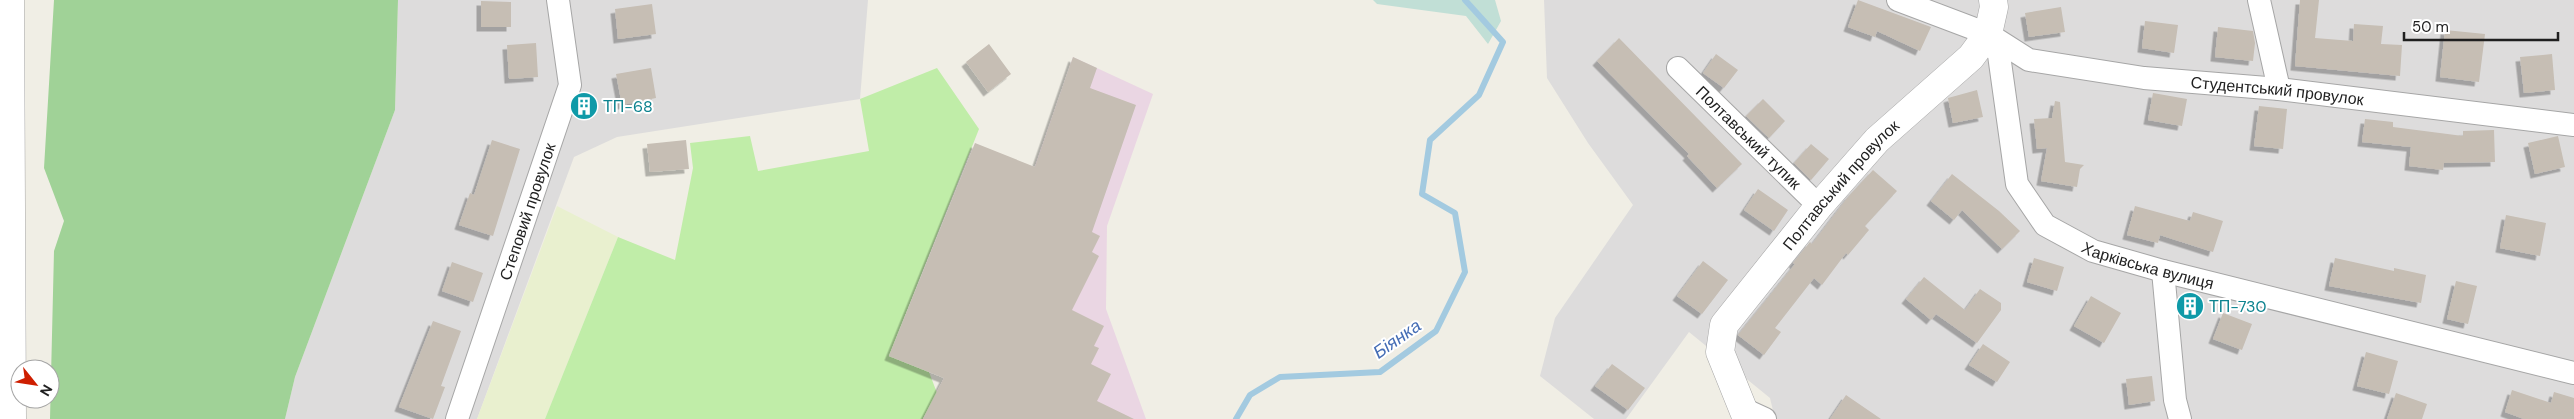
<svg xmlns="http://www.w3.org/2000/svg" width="2574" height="419" font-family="'DM Sans',sans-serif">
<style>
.residential{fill:#dddcdc}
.industrial{fill:#ead6e3}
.farmland{fill:#e9f0cf}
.grass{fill:#c0eda8}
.forest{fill:#a0d297}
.wetland{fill:#c1dfd6}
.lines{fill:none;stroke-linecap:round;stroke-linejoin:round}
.stream{stroke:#a3cae0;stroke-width:6}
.building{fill:#c6beb4;filter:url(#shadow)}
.minor-casing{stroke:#a6a6a6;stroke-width:24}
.tertiary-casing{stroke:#a6a6a6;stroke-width:29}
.minor{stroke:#fff;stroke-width:22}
.tertiary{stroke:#fff;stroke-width:28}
.labels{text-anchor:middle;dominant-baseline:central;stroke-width:4;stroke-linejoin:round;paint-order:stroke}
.street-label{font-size:16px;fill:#1f1f1f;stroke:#fff}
.culture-label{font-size:16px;fill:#0d838f;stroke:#fff;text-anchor:start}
.water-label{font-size:18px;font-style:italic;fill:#456db5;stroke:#fff}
</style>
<defs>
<filter id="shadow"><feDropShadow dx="-4.5" dy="4.5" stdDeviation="0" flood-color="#0004"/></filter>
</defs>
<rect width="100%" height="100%" fill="#f0eee5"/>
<path class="residential" d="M 398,0 L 868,0 L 860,99 L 617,137 L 574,157 L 477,419 L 285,419 L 295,377 L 395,110 Z
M 1544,0 L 2574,0 L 2574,419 L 1775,419 L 1770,398 L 1689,332 L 1626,419 L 1594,419 L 1540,376 L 1555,318 L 1633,205 L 1588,143 L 1547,78 Z"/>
<path class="industrial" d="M 1073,57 L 1153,94 L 1107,226 L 1106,309 L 1146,419 L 923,419 L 998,272 Z"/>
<path class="farmland" d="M 557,206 L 618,237 L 545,419 L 477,419 Z"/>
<path class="grass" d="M 937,68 L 979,129 L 889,356 L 929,372 L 937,393 L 923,419 L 545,419 L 618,237 L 675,260 L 693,168 L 690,143 L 750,136 L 758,171 L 869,151 L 860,99 Z"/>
<path class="forest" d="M 54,0 L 398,0 L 395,110 L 295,377 L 285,419 L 50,419 L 54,251 L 64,221 L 44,168 Z"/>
<path class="wetland" d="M 1373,0 L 1495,0 L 1501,21 L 1488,44 L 1466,16 L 1377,4 Z"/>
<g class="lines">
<path class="stream" d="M 1236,419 L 1250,395 L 1280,377 L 1380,372 L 1436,331 L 1465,272 L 1455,213 L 1422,194 L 1430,140 L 1479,95 L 1503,42 L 1465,0"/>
</g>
<path class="building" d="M 1858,0 L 1931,27 L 1920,51 L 1877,31 L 1875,37 L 1848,27 Z
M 2300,0 L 2319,0 L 2315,38 L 2353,41 L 2354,24 L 2383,26 L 2381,44 L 2402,45 L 2400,76 L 2295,66 Z
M 481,1 L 511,2 L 511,27 L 481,27 Z
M 652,4 L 656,34 L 618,39 L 615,9 Z
M 2061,7 L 2065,32 L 2029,37 L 2025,13 Z
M 2145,21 L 2178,25 L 2174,53 L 2142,48 Z
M 2218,27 L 2253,31 L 2255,43 L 2253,61 L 2215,57 Z
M 2445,30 L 2485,34 L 2479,82 L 2440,77 Z
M 1619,38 L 1742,164 L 1717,188 L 1687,156 L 1689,154 L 1597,61 Z
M 536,43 L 538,77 L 509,79 L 507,45 Z
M 989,44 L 1011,74 L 988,92 L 966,62 Z
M 1716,54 L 1738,70 L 1724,88 L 1703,73 Z
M 2552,54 L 2555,90 L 2524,93 L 2520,57 Z
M 1073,57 L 1097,68 L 1090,88 L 1136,105 L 1092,232 L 1100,236 L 1092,252 L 1099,256 L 1072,310 L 1104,326 L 1094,346 L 1099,348 L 1091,364 L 1111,374 L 1097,401 L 1134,419 L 923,419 L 944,378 L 889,356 L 975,143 L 1035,167 Z
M 651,68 L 656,98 L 622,105 L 616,74 Z
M 1977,90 L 1983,117 L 1953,123 L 1948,98 Z
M 2153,93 L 2187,99 L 2182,126 L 2148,120 Z
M 1763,99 L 1785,121 L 1769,138 L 1746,116 Z
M 2055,101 L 2060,102 L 2065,162 L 2084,165 L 2080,169 L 2077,187 L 2041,181 L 2047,148 L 2037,149 L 2034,119 L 2052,118 Z
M 2259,106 L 2287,109 L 2283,149 L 2254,146 Z
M 2365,119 L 2393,122 L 2393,127 L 2463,136 L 2463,131 L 2494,130 L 2495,162 L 2444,163 L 2443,170 L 2409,166 L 2411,147 L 2362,142 Z
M 2558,136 L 2565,167 L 2535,174 L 2528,143 Z
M 492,140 L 520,149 L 493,236 L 459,225 L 470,193 L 474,195 Z
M 686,140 L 689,169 L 650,172 L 647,144 Z
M 1811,144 L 1829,159 L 1811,180 L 1794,163 Z
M 1873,170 L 1897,191 L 1865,226 L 1869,230 L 1848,255 L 1846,253 L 1822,285 L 1814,278 L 1775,328 L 1781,332 L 1764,355 L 1738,335 L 1795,264 L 1793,263 L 1810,242 L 1812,244 L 1848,197 Z
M 1952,174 L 1999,211 L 2020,231 L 2002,249 L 1962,210 L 1954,220 L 1931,201 Z
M 1758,189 L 1788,210 L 1774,231 L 1744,210 Z
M 2135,206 L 2190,221 L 2193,212 L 2223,221 L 2213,252 L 2160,235 L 2158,243 L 2127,235 Z
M 2506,215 L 2546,223 L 2540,256 L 2500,248 Z
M 2034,258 L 2064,267 L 2057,291 L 2027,282 Z
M 2335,258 L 2394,271 L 2394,268 L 2426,275 L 2421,303 L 2329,286 Z
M 1703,261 L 1728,280 L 1702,314 L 1677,296 Z
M 452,262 L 483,273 L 473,302 L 442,291 Z
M 1924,277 L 1965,310 L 1980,289 L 2001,303 L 2001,310 L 1977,343 L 1936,314 L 1931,320 L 1906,299 Z
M 2456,281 L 2477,286 L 2468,324 L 2447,319 Z
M 2091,296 L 2121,313 L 2104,343 L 2074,326 Z
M 2223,313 L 2252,324 L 2242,350 L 2213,339 Z
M 433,321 L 461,331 L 441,386 L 445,387 L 433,419 L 399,407 Z
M 1983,344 L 2010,362 L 1997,382 L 1969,365 Z
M 2366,352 L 2398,361 L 2389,394 L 2357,386 Z
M 1612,364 L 1645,388 L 1628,410 L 1595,386 Z
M 2152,376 L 2155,401 L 2129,405 L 2126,379 Z
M 2512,390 L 2551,403 L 2554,392 L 2574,398 L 2574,419 L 2524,419 L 2505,412 Z
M 2396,393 L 2427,404 L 2422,419 L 2387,419 Z
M 1846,395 L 1881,419 L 1830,419 Z"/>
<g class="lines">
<defs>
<g id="minor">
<path id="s1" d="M 1898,0 L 1988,34 L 2029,60 L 2144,78 L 2279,89 L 2574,125"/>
<path d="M 2259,0 L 2279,89"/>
<path id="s2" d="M 1988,34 L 1999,55 L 2017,184 L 2045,225 L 2093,251 L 2163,271 L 2574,373"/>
<path id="s3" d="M 1678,68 L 1819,206"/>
<path d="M 2163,271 L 2175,400 L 2180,419"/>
<path d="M 1741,408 L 1765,419"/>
<path id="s4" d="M 457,419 L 570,85 L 558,0"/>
</g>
<g id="tertiary">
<path d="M 10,0 L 12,419"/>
<path id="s5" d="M 1747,419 L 1720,352 L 1724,325 L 1819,206 L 1877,140 L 1971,57 L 1988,34 L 1994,7 L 1993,0"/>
</g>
</defs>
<use href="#minor" class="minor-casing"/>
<use href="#tertiary" class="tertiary-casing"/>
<use href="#minor" class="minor"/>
<use href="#tertiary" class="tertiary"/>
</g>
<defs>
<symbol id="building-disc" viewBox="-11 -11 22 22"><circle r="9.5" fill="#0f9aa8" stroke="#fff"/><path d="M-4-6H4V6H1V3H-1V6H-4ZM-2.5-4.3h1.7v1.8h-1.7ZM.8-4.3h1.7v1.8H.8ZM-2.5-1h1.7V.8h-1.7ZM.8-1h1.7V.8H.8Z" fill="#fff"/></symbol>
</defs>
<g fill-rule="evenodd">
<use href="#building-disc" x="568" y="90" width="32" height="32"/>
<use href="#building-disc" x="2174" y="290" width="32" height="32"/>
</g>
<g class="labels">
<g class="street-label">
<text stroke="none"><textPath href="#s1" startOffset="395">Студентський провулок</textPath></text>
<text stroke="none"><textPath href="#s3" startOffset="99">Полтавський тупик</textPath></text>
<text stroke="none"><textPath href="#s5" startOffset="282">Полтавський провулок</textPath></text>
<text stroke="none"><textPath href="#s4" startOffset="219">Степовий провулок</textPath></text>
<text stroke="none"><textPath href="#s2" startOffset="315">Харківська вулиця</textPath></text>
</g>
<g class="culture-label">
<text x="603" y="106">ТП-68</text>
<text x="2209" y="306">ТП-730</text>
</g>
<g class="water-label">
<text transform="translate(1397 339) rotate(-35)">Біянка</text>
</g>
</g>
<g transform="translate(35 384) rotate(120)"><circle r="24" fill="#ffffff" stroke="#a5a5a5"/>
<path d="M0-4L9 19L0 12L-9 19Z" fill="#ce1e00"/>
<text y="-8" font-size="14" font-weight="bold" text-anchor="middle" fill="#1f1f1f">N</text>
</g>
<path d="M2404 32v8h154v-8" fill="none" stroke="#1f1f1f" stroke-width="2.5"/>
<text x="2412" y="32" font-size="15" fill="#1f1f1f" stroke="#ffffff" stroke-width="4" paint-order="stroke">50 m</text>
</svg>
